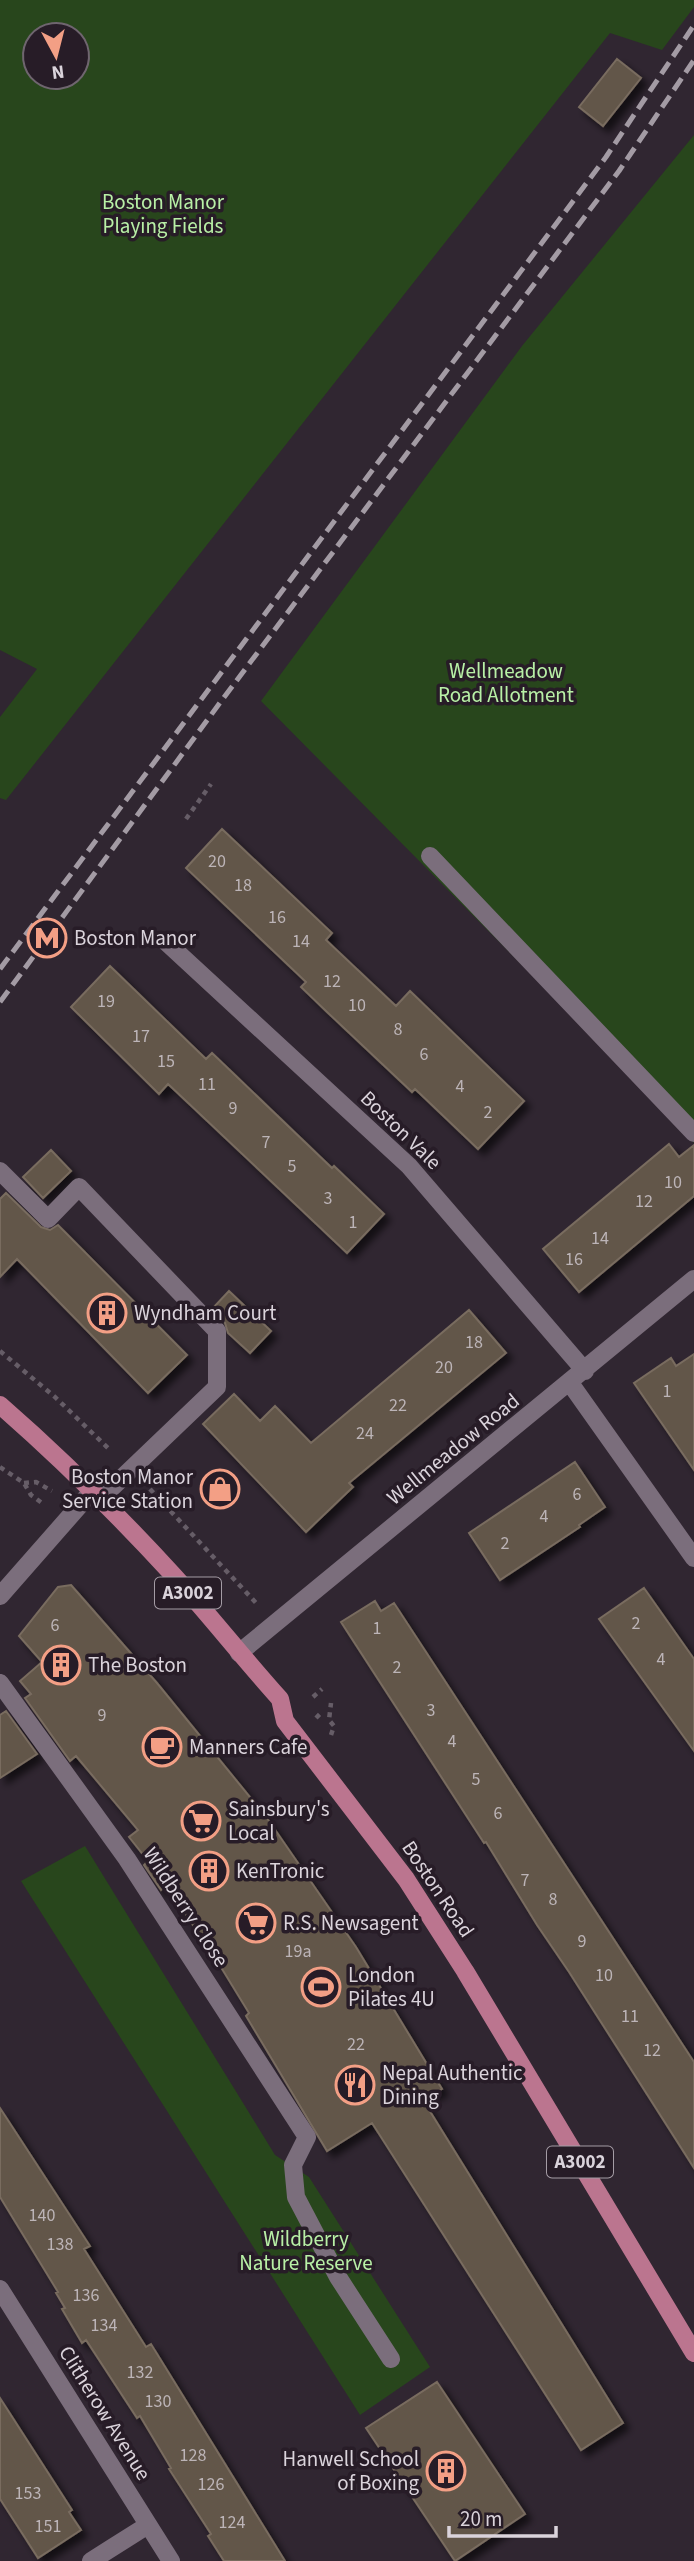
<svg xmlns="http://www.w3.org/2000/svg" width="694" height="2561" font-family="'Source Sans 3',sans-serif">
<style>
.green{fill:#28461c;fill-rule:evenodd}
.building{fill:#62564a;stroke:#796c5f;stroke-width:2;filter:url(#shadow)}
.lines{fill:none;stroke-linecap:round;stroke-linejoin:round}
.path{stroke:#665d67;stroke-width:4.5;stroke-dasharray:5 5;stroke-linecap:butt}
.lane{stroke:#7b6e7c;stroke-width:18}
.street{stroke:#7b6e7c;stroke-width:18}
.primary{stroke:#bb758f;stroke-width:18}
.rail{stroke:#a39ba4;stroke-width:5;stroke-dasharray:14 7;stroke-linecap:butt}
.labels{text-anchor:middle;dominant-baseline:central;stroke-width:7;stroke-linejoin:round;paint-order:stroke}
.number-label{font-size:18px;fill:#bcb4b7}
.shield{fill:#271c27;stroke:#a49ca5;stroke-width:2}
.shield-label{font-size:19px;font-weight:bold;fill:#dad3db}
.park-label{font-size:21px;fill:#b8f0a6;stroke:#271c27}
.poi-label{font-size:21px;fill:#dad3db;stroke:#271c27;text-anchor:start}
.street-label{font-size:21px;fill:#dad3db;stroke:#271c27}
</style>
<defs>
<filter id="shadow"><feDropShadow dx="6" dy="6" stdDeviation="3.5" flood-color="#0009"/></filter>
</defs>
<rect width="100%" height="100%" fill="#302631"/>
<path class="green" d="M 0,0 L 694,0 L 694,7 L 662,50 L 610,33 L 6,800 L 0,798 L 0,717 L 37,669 L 0,650 ZM 35,35 L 77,35 L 77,77 L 35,77 Z
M 694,135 L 694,1143 L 608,1052 L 261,701 L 522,346 Z
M 85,1846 L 275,2155 L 309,2177 L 430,2367 L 360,2415 L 21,1881 Z"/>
<path class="building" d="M 617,59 L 641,78 L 603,126 L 579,107 Z
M 222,829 L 332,933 L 326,940 L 396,1006 L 410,991 L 524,1101 L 478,1149 L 415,1089 L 412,1092 L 327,1012 L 301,987 L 306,982 L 186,868 Z
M 110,966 L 206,1059 L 212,1053 L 332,1168 L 334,1166 L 384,1214 L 347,1253 L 168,1084 L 159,1094 L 71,1007 Z
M 669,1144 L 679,1157 L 694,1145 L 694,1196 L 579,1292 L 543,1249 Z
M 51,1150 L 71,1171 L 43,1198 L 23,1177 Z
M 6,1193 L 41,1227 L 50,1230 L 58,1225 L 187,1355 L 148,1393 L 17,1259 L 0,1277 L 0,1199 Z
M 229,1291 L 271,1331 L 250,1353 L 228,1333 L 225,1323 L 212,1309 Z
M 469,1310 L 506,1353 L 349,1483 L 353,1487 L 306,1532 L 203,1424 L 234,1394 L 260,1421 L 275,1406 L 311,1443 Z
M 694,1354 L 694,1470 L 634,1383 L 671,1358 L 676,1366 Z
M 575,1462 L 605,1507 L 579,1525 L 580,1527 L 500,1580 L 469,1533 Z
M 71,1585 L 157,1683 L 267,1818 L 356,1947 L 442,2089 L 423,2100 L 623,2423 L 581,2450 L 372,2123 L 327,2151 L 246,2016 L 249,2013 L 219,1964 L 166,1885 L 161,1890 L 144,1865 L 148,1861 L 129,1837 L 138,1830 L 76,1756 L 70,1761 L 25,1698 L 31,1694 L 20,1681 L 42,1662 L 19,1636 L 58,1587 Z
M 644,1588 L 694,1659 L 694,1751 L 599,1619 Z
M 375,1601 L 381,1611 L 394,1603 L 694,2062 L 694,2168 L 569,1972 L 537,1925 L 486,1842 L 484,1843 L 341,1622 Z
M 6,1711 L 37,1754 L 0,1778 L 0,1715 Z
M 0,2108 L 90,2246 L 84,2249 L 146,2347 L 151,2344 L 285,2561 L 224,2561 L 208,2536 L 211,2534 L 169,2469 L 171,2468 L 140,2416 L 137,2418 L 86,2340 L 82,2343 L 62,2309 L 65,2308 L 56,2293 L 58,2292 L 0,2197 Z
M 437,2382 L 525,2514 L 455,2561 L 366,2428 Z
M 0,2398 L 72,2510 L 69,2512 L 81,2530 L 38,2558 L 0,2499 Z"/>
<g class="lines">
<path class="path" d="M 186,819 L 211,784
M 0,1351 L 55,1397 L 111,1451
M 0,1467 L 24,1483 L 31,1495 L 42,1503
M 24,1483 L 36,1482 L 52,1491
M 150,1489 L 258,1605
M 313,1697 L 322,1689
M 316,1718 L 323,1711
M 331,1735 L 334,1726 L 329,1720 L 331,1703"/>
<path class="lane" d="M 430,856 L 694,1133
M 0,1171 L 48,1219 L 79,1187 L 217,1331 L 217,1387 L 101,1498
M 0,1683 L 127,1859 L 307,2137 L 293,2165 L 296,2197 L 338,2277 L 391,2359"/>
<path class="street" d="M 165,941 L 409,1166 L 585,1371
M 570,1383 L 694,1558
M 0,1596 L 93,1490
M 239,1653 L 694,1279
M 0,2289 L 171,2561
M 91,2561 L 148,2525"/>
<path class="primary" d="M 0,1405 C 62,1459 120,1517 175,1577 C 211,1617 244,1659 280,1699 L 285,1721 L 406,1879 L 465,1971 L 694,2353"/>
<path class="rail" d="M 0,969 L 606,157 L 694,25
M 0,1002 L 222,700 L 619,171 L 694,60"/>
</g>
<defs>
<symbol id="metro-ring" viewBox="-11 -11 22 22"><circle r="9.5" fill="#271c27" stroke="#f39f85" stroke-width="1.5"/><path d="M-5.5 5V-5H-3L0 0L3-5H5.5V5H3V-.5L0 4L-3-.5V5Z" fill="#f39f85"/></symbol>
<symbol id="building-ring" viewBox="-11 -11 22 22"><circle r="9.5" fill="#271c27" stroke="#f39f85" stroke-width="1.5"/><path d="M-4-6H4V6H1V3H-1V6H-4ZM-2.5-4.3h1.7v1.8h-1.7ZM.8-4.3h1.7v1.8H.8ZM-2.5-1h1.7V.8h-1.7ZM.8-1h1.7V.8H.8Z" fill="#f39f85"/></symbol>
<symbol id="shop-ring" viewBox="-11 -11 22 22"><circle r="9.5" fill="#271c27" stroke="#f39f85" stroke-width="1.5"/><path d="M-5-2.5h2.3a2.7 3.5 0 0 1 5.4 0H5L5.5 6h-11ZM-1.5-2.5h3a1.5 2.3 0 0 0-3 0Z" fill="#f39f85"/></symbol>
<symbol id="cafe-ring" viewBox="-11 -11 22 22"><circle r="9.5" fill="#271c27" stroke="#f39f85" stroke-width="1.5"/><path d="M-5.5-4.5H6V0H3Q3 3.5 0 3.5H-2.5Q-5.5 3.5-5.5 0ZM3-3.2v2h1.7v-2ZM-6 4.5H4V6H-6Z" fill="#f39f85"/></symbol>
<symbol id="supermarket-ring" viewBox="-11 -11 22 22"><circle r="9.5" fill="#271c27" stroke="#f39f85" stroke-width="1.5"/><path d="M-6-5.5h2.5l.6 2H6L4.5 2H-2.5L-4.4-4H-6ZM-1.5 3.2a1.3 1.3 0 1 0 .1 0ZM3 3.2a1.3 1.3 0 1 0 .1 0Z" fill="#f39f85"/></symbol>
<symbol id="stadium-ring" viewBox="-11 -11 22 22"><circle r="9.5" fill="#271c27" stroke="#f39f85" stroke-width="1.5"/><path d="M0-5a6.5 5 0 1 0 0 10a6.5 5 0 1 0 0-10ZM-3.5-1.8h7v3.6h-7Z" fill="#f39f85"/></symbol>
<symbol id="restaurant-ring" viewBox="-11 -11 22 22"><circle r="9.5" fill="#271c27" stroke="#f39f85" stroke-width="1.5"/><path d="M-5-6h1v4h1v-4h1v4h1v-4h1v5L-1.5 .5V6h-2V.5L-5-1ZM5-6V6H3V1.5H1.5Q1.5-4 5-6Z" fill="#f39f85"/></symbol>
</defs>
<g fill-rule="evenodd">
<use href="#metro-ring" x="25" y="916" width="44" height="44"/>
<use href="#building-ring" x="85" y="1291" width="44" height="44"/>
<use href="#shop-ring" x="198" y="1467" width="44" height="44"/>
<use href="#building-ring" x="39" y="1643" width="44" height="44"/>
<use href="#cafe-ring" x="140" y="1725" width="44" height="44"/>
<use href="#supermarket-ring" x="179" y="1799" width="44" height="44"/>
<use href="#building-ring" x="187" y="1849" width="44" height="44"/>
<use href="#supermarket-ring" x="234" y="1901" width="44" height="44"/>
<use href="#stadium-ring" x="299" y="1965" width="44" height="44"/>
<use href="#restaurant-ring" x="333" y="2063" width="44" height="44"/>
<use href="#building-ring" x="424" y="2449" width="44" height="44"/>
</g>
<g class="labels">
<g class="number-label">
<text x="217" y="861">20</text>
<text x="243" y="885">18</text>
<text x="277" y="917">16</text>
<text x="301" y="941">14</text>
<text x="332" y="981">12</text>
<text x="106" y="1001">19</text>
<text x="357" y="1005">10</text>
<text x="398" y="1029">8</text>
<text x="141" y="1036">17</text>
<text x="424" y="1054">6</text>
<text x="166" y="1061">15</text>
<text x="207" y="1084">11</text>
<text x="460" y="1086">4</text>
<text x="233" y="1108">9</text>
<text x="488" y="1112">2</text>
<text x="266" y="1142">7</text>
<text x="292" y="1166">5</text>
<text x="673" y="1182">10</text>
<text x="328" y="1198">3</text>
<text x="644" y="1201">12</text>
<text x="353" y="1222">1</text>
<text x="600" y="1238">14</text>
<text x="574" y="1259">16</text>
<text x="474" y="1342">18</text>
<text x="444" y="1367">20</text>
<text x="667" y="1391">1</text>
<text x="398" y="1405">22</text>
<text x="365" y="1433">24</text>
<text x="577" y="1494">6</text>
<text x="544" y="1516">4</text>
<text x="505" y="1543">2</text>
<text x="636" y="1623">2</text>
<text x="55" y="1625">6</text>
<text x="377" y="1628">1</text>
<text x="661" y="1659">4</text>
<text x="397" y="1667">2</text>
<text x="431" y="1710">3</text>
<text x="102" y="1715">9</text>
<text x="452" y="1741">4</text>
<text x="476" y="1779">5</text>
<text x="498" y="1813">6</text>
<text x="525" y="1880">7</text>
<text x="553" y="1899">8</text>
<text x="582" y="1941">9</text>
<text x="298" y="1951">19a</text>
<text x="604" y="1975">10</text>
<text x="630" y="2016">11</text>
<text x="356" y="2044">22</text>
<text x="652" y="2050">12</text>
<text x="42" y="2215">140</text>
<text x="60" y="2244">138</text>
<text x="86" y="2295">136</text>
<text x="104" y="2325">134</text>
<text x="140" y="2372">132</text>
<text x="158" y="2401">130</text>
<text x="193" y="2455">128</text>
<text x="211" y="2484">126</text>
<text x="28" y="2493">153</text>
<text x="232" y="2522">124</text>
<text x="48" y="2526">151</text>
</g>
<g class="shield">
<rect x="155" y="1577.5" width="66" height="31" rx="5"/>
<rect x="547" y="2146.5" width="66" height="31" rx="5"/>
</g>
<g class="shield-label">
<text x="188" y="1593">A3002</text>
<text x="580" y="2162">A3002</text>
</g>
<g class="park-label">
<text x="163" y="202">Boston Manor<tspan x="163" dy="24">Playing Fields</tspan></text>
<text x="506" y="671">Wellmeadow<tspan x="506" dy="24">Road Allotment</tspan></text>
<text x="306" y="2239">Wildberry<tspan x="306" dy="24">Nature Reserve</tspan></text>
</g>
<g class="poi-label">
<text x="74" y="938">Boston Manor</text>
<text x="134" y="1313">Wyndham Court</text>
<text x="193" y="1477" text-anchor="end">Boston Manor<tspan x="193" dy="24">Service Station</tspan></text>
<text x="88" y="1665">The Boston</text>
<text x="189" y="1747">Manners Cafe</text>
<text x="228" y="1809">Sainsbury's<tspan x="228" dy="24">Local</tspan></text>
<text x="236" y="1871">KenTronic</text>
<text x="283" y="1923">R.S. Newsagent</text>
<text x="348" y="1975">London<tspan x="348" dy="24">Pilates 4U</tspan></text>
<text x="382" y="2073">Nepal Authentic<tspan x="382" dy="24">Dining</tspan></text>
<text x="419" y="2459" text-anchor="end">Hanwell School<tspan x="419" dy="24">of Boxing</tspan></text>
</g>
<g class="street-label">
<text transform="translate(401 1130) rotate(44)">Boston Vale</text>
<text transform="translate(453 1449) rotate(-39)">Wellmeadow Road</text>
<text transform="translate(438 1889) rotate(56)">Boston Road</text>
<text transform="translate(186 1907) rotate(57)">Wildberry Close</text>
<text transform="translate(105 2413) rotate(58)">Clitherow Avenue</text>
</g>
</g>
<g transform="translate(56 56) rotate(173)"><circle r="33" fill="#271c27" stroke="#6f656f" stroke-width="2"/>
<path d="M0-5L12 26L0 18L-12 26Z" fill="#f39f85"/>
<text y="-10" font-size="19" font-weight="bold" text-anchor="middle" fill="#dad3db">N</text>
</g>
<path d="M449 2526v10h107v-10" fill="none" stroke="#dad3db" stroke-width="3.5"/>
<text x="460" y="2526" font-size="21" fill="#dad3db" stroke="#271c27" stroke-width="5" paint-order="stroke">20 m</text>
</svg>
